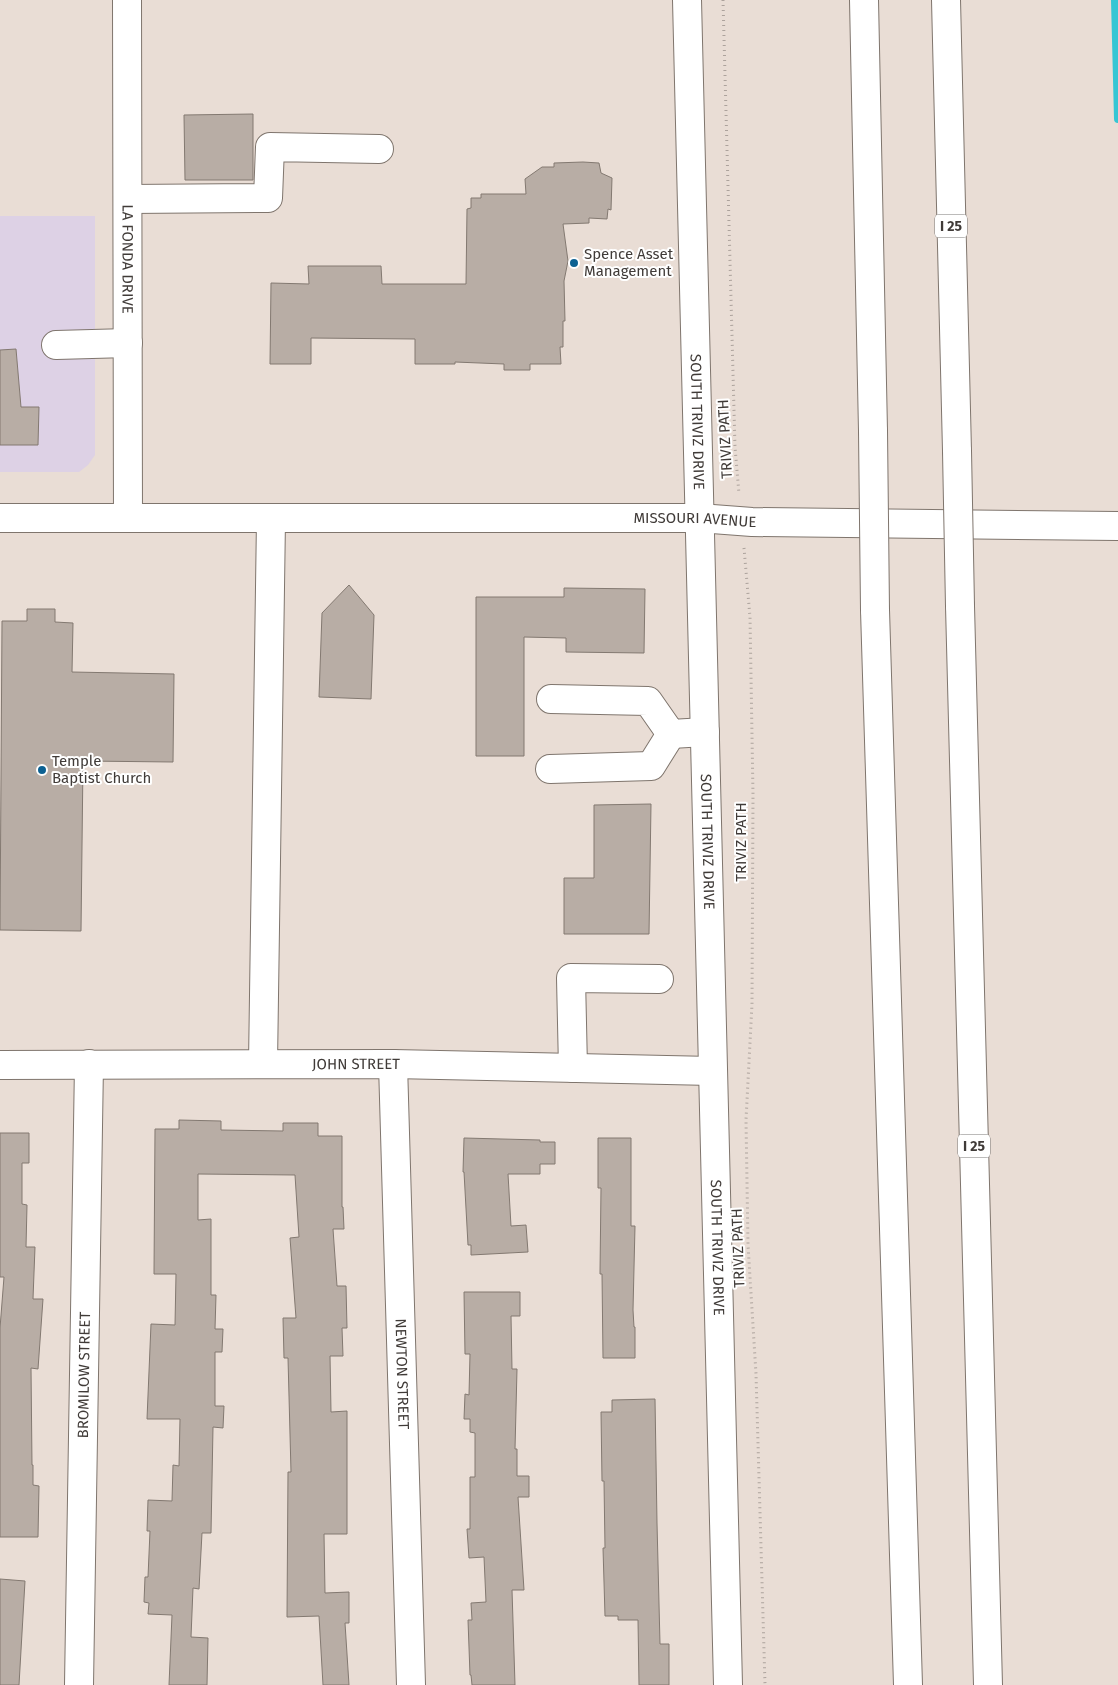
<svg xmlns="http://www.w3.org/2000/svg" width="1118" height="1685" font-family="'Fira Sans',sans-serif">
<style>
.commercial{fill:#ddd1e5}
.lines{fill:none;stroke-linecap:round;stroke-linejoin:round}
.stream{stroke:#36c6d4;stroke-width:8}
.building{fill:#b8ada5;stroke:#837971}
.minor-casing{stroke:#7f756d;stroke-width:30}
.major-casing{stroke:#7f756d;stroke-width:30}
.highway-casing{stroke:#7f756d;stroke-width:30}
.path{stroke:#aca29c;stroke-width:3;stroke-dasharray:1 4;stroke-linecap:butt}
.minor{stroke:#fff;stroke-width:28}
.major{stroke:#fff;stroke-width:28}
.highway{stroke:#fff;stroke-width:28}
.highway-bridge-casing{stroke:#7f756d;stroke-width:30;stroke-linecap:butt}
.highway-bridge{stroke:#fff;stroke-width:28}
.poi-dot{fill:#0c6192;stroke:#fff;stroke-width:2}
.labels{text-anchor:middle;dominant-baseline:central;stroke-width:4;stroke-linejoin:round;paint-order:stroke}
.shield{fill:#fff;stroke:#797674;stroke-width:1}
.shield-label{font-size:14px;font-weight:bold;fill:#403b38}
.poi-label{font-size:15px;fill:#403b38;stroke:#fff;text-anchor:start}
.street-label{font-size:15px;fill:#403b38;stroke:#fff}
</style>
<rect width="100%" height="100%" fill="#e9ddd5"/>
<path class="commercial" d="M 0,216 L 95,216 L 95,455 L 88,465 L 79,472 L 0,472 Z"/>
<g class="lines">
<path class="stream" d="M 1115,0 L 1118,119"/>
</g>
<path class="building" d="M 253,114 L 253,180 L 185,180 L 184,115 Z
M 583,162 L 599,163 L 601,173 L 612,178 L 611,210 L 608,209 L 607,219 L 589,218 L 589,223 L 563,224 L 568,261 L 564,281 L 565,321 L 563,321 L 563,347 L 560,347 L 561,364 L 530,364 L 530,370 L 504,370 L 504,364 L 455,362 L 455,364 L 415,364 L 415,339 L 311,338 L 311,364 L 270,364 L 271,283 L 309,284 L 308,266 L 381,266 L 382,284 L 466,284 L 467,209 L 471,208 L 471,198 L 481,198 L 481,194 L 526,194 L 525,179 L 542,167 L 554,167 L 554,163 Z
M 16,349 L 21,407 L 39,407 L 38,445 L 0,445 L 0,350 Z
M 349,585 L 374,615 L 371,699 L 319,697 L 322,613 Z
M 564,588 L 645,589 L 644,653 L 566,652 L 566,638 L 524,637 L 524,756 L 476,756 L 476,597 L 564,597 Z
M 27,609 L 55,609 L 55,622 L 73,623 L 72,672 L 174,674 L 173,762 L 83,761 L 81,931 L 0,930 L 2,621 L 27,621 Z
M 651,804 L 649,934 L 564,934 L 564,878 L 594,878 L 594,805 Z
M 179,1120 L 221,1121 L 221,1130 L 283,1131 L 283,1123 L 318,1123 L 318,1136 L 342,1136 L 342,1207 L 343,1207 L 344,1229 L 333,1229 L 337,1286 L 346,1286 L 347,1328 L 342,1328 L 343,1356 L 330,1356 L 331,1412 L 347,1411 L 347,1534 L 324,1534 L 325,1593 L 349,1592 L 349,1623 L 345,1623 L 349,1685 L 323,1685 L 319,1616 L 287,1617 L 288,1472 L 291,1472 L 288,1358 L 284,1358 L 283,1318 L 296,1318 L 290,1238 L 299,1237 L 295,1175 L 198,1174 L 198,1220 L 211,1219 L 211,1295 L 216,1295 L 215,1329 L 223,1329 L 222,1352 L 215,1352 L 215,1406 L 224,1406 L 223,1428 L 213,1427 L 211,1533 L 202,1533 L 199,1589 L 193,1588 L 191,1637 L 208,1638 L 207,1685 L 169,1685 L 172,1615 L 148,1614 L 149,1603 L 144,1602 L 145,1577 L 148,1577 L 150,1531 L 147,1531 L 148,1500 L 172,1501 L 173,1465 L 179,1466 L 180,1419 L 147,1419 L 151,1324 L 175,1325 L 176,1274 L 154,1274 L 155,1129 L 179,1129 Z
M 0,1133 L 29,1133 L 29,1163 L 22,1163 L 22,1204 L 27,1205 L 26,1247 L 35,1247 L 33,1299 L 43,1299 L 38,1369 L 31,1368 L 32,1465 L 33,1465 L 33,1485 L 39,1486 L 38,1537 L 0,1537 L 0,1328 L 4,1277 L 0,1277 Z
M 464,1138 L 540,1140 L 540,1142 L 555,1142 L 555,1164 L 540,1164 L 540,1174 L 508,1174 L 511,1226 L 526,1225 L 528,1252 L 471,1255 L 471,1245 L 468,1245 L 464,1172 L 463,1172 Z
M 598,1138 L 631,1138 L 631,1226 L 635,1226 L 633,1310 L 634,1327 L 635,1327 L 635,1358 L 603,1358 L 602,1274 L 600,1274 L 601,1188 L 598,1188 Z
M 464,1292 L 520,1292 L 520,1316 L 511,1316 L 512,1369 L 517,1369 L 515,1449 L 517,1449 L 517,1476 L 529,1476 L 529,1497 L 518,1497 L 524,1590 L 512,1590 L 515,1685 L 472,1685 L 471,1675 L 470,1675 L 468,1620 L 472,1620 L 471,1603 L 486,1602 L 484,1557 L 469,1558 L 467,1529 L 470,1529 L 470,1477 L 475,1477 L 475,1433 L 470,1432 L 470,1419 L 464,1419 L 465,1394 L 469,1395 L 470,1354 L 465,1354 Z
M 655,1399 L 657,1523 L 660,1644 L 669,1644 L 669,1685 L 639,1685 L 638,1620 L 618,1620 L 618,1616 L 605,1616 L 603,1548 L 605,1548 L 604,1481 L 602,1481 L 601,1412 L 612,1412 L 612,1400 Z
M 0,1579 L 25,1581 L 19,1685 L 0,1685 Z"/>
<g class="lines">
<defs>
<g id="minor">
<path id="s1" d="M 127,0 L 128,518"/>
<path id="s2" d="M 687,0 L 728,1685"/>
<path d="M 128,199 L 268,198 L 270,147 L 379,149"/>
<path d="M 56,345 L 128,343"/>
<path d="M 551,699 L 648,701 L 671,734 L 705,732"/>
<path d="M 550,769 L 651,766 L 671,734"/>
<path d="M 263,1064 L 271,519"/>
<path id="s3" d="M 393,1064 L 411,1685"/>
<path id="s4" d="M 0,1065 L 393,1064 L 712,1071"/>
<path d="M 573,1068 L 571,978 L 659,979"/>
<path id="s5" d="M 79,1685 L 89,1064"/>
</g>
<g id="major">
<path id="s6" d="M 0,518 L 699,518 L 752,522 L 1118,526"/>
</g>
<path id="highway" d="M 864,0 L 873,431
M 946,0 L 957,451
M 960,606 L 988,1685
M 875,610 L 908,1685"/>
</defs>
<use href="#minor" class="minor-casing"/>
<use href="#major" class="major-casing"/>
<use href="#highway" class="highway-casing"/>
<path class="path" d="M 723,0 L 735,447 L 739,494
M 744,548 L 750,617 L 753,795 L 752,1004 L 746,1120 L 748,1245 L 756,1374 L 765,1685"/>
<use href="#minor" class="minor"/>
<use href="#major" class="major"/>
<use href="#highway" class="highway"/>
<defs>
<path id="highway-bridge" d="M 873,431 L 875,610
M 957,451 L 960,606"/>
</defs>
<use href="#highway-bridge" class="highway-bridge-casing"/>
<use href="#highway-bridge" class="highway-bridge"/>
</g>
<g class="poi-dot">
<circle cx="574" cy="263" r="5"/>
<circle cx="42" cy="770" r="5"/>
</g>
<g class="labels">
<g class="shield">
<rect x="935" y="214.5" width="32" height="23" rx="4"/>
<rect x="958" y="1134.5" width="32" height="23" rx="4"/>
</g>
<g class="shield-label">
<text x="951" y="226">I 25</text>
<text x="974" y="1146">I 25</text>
</g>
<g class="poi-label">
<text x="584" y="254">Spence Asset<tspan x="584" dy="17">Management</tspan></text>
<text x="52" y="761">Temple<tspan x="52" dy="17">Baptist Church</tspan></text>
</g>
<g class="street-label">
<text stroke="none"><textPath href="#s1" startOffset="259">LA FONDA DRIVE</textPath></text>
<text stroke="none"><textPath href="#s2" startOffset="422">SOUTH TRIVIZ DRIVE</textPath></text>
<text transform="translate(725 439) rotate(-93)">TRIVIZ PATH</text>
<text stroke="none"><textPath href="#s6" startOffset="695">MISSOURI AVENUE</textPath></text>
<text stroke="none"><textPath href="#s2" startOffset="842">SOUTH TRIVIZ DRIVE</textPath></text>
<text transform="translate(741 842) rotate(-90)">TRIVIZ PATH</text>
<text stroke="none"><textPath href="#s4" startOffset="356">JOHN STREET</textPath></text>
<text stroke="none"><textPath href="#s2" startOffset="1248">SOUTH TRIVIZ DRIVE</textPath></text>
<text transform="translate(738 1248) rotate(-92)">TRIVIZ PATH</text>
<text stroke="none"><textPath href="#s3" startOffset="310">NEWTON STREET</textPath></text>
<text stroke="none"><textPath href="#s5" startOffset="310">BROMILOW STREET</textPath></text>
</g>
</g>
</svg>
